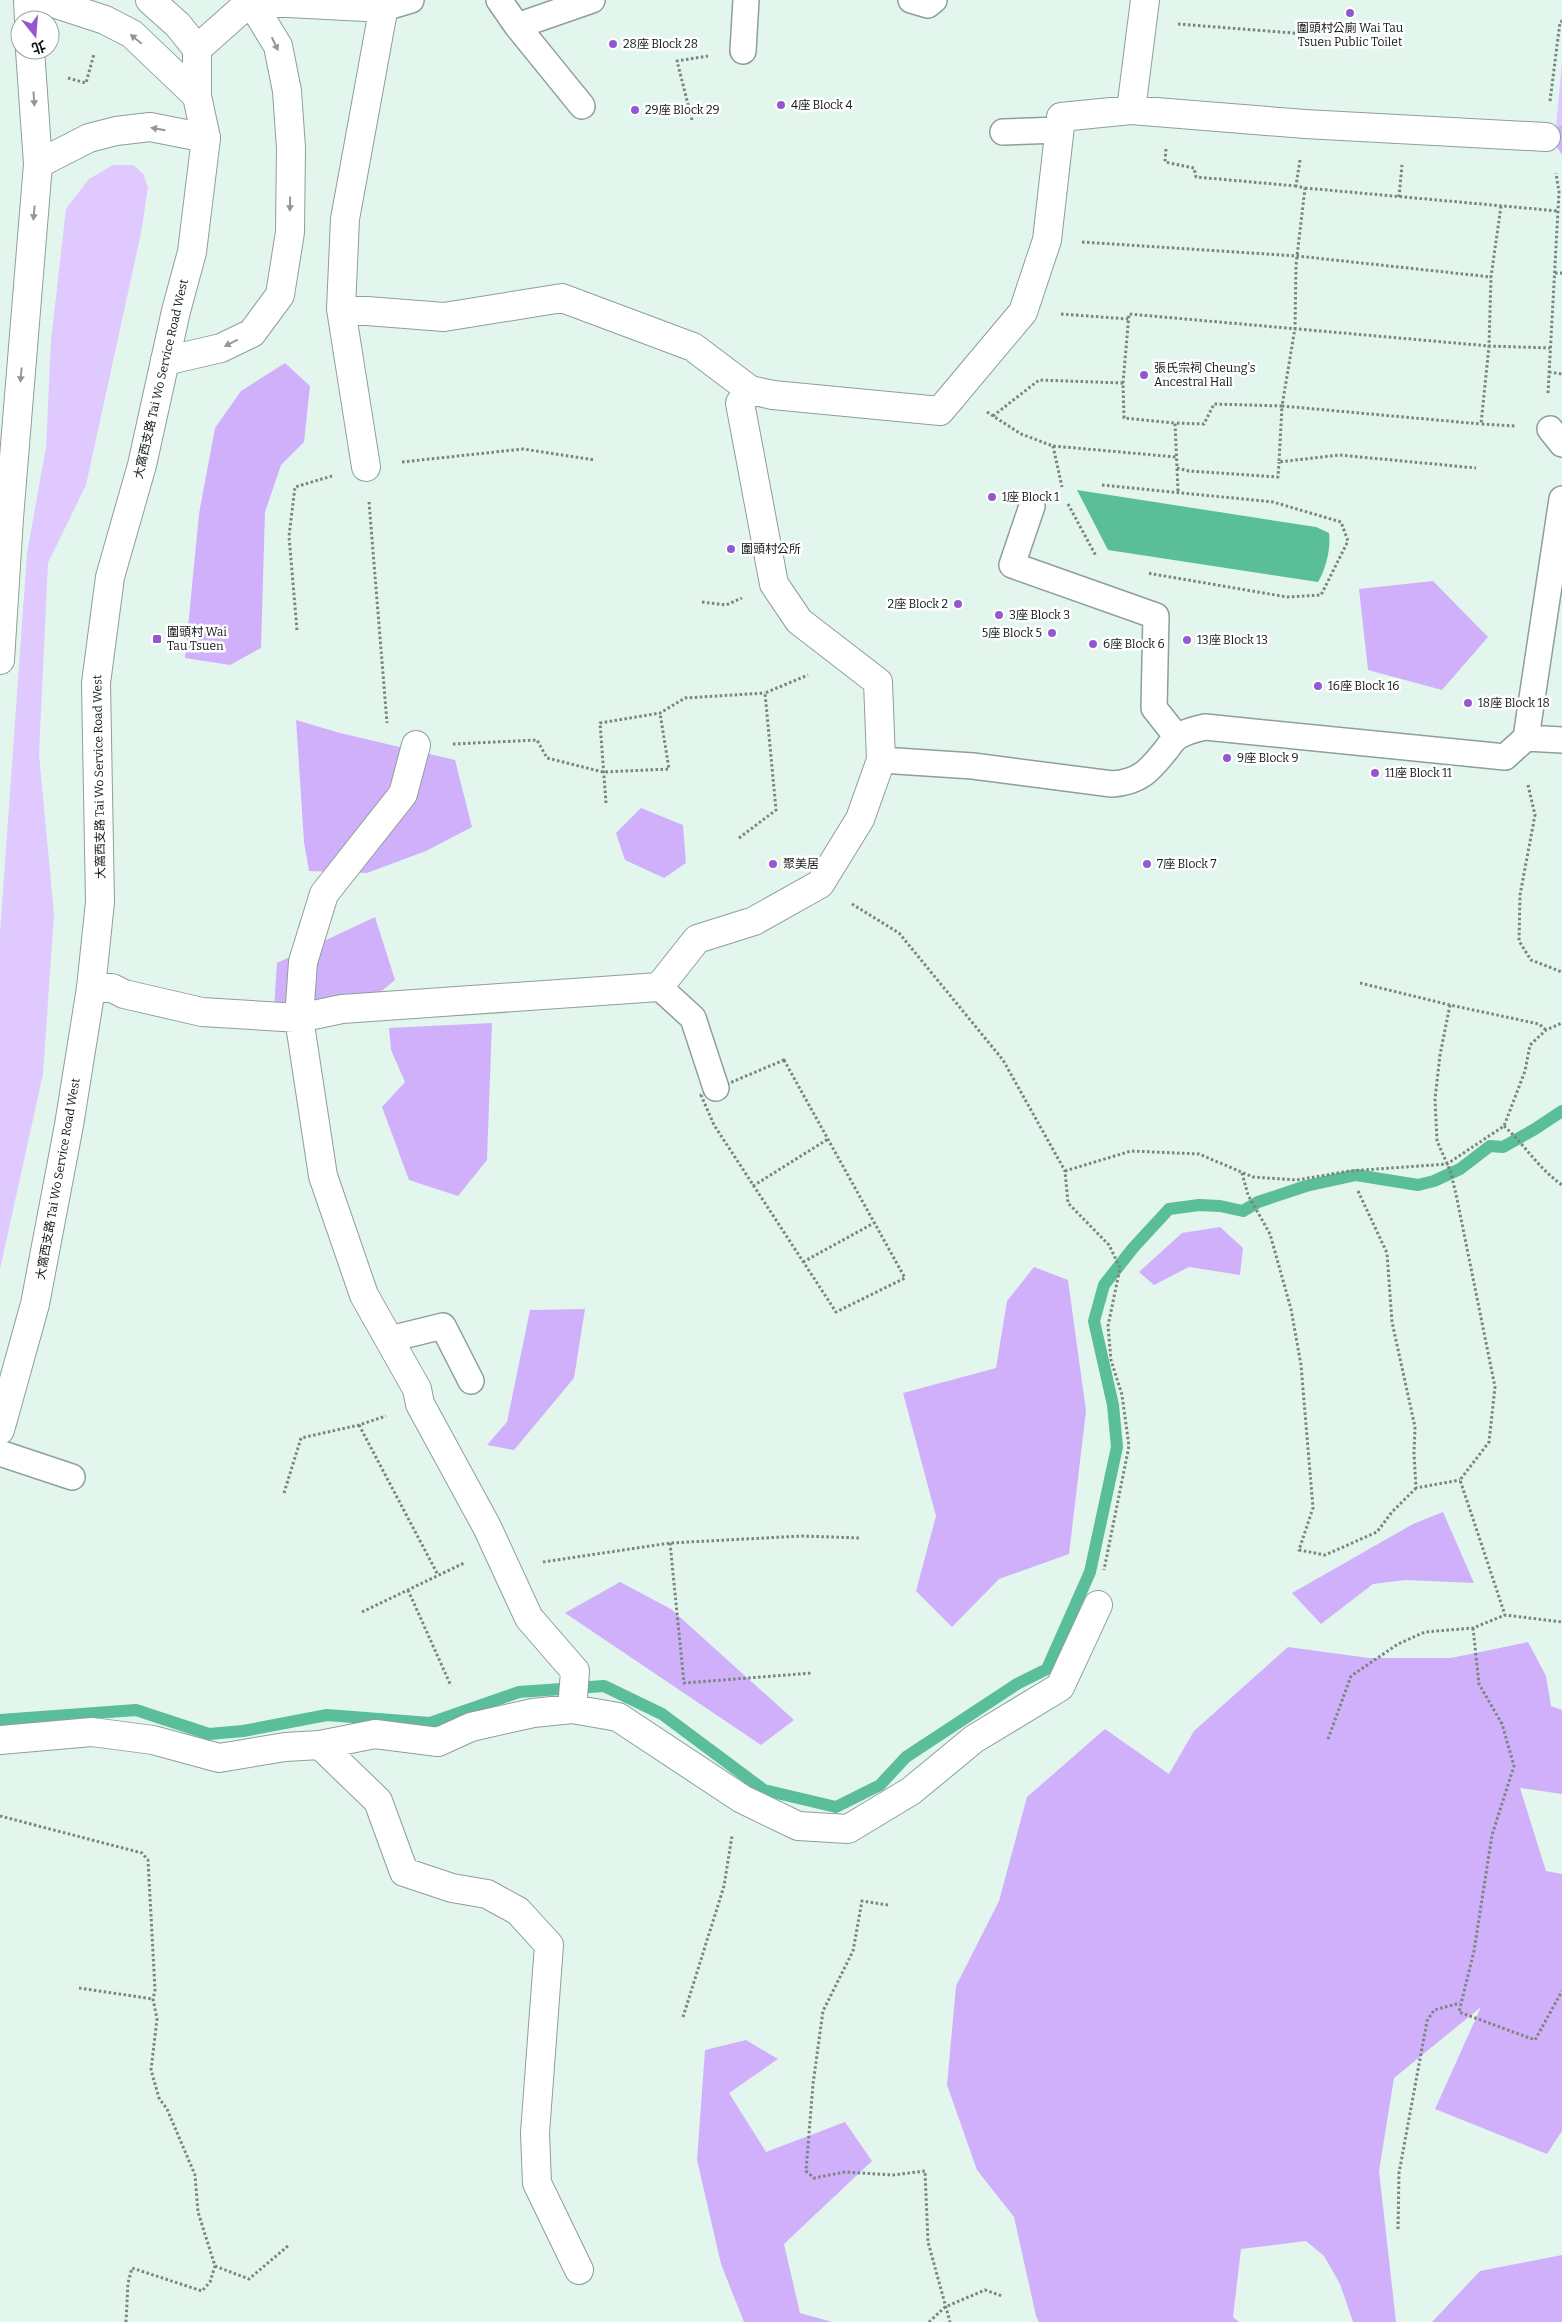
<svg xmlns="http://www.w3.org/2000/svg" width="1562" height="2322" font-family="Bitter,'Noto Sans TC',serif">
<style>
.green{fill:#e0c9ff}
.forest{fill:#d1b0fb}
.water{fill:#59be99}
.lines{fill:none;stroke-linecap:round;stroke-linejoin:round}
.stream{stroke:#59be99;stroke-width:12}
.service-casing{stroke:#8e9f97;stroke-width:28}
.minor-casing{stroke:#8e9f97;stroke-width:30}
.secondary-casing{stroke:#8e9f97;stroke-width:30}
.motorway-casing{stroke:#8e9f97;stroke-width:30}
.path{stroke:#79857f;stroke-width:3;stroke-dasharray:2.5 2.5;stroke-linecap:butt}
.service{stroke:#fff;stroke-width:25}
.minor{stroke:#fff;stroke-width:28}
.secondary{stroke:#fff;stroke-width:28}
.motorway{stroke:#fff;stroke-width:28}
.oneway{fill:#949796}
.poi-dot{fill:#9358cf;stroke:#fff;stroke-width:2}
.labels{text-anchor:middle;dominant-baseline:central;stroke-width:5;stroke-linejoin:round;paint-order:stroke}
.poi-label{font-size:12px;fill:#121815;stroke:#fff;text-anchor:start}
.street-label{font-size:12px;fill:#121815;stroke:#fff}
</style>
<rect width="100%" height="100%" fill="#e3f6ed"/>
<path class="green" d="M 1562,62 L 1562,140 L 1555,137 Z
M 113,165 L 134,165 L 144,175 L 148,188 L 141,233 L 86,485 L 48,563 L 39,754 L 54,914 L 43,1074 L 0,1269 L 0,933 L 27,553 L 46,447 L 51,340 L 66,209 L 89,179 Z"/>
<path class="forest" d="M 1562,125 L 1562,155 L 1548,132 Z
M 285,363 L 310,386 L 304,442 L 281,465 L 265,512 L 261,648 L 230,665 L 185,658 L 199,514 L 215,428 L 241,391 Z
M 1433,581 L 1488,637 L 1442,690 L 1368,670 L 1359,589 Z
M 296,720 L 340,733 L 455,760 L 472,827 L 426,851 L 367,873 L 309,871 L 304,842 Z
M 641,808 L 683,825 L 686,863 L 664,878 L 625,860 L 616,833 Z
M 375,917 L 395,980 L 342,1023 L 274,1008 L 277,963 Z
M 492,1023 L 487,1160 L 458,1196 L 409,1180 L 382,1107 L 405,1082 L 391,1050 L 389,1028 Z
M 1220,1227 L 1243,1248 L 1240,1275 L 1189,1267 L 1154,1285 L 1139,1272 L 1182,1233 Z
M 1034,1267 L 1068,1280 L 1086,1411 L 1069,1554 L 999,1579 L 952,1627 L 916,1591 L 936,1516 L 903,1393 L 996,1368 L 1007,1301 Z
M 585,1309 L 574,1378 L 514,1450 L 487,1445 L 507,1422 L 530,1310 Z
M 1443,1512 L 1474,1583 L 1406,1580 L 1373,1584 L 1321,1624 L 1292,1593 L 1413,1524 Z
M 620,1582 L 671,1609 L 794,1720 L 761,1745 L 565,1613 Z
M 1528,1642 L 1546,1676 L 1551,1706 L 1562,1710 L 1562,1794 L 1520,1788 L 1546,1871 L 1562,1874 L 1562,2131 L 1547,2154 L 1435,2109 L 1481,2007 L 1394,2078 L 1379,2171 L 1396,2322 L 1353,2322 L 1340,2284 L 1324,2256 L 1306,2241 L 1241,2249 L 1233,2317 L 1239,2322 L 1039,2322 L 1036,2316 L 1014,2217 L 977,2170 L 947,2085 L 956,1986 L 999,1901 L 1027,1797 L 1105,1729 L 1169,1774 L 1194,1731 L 1288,1647 L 1369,1658 L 1451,1658 Z
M 746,2040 L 778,2059 L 729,2093 L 766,2152 L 845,2122 L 872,2161 L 784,2244 L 800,2313 L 832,2322 L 744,2322 L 721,2264 L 697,2160 L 705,2050 Z
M 1562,2255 L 1562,2322 L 1432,2322 L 1480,2271 Z"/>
<path class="water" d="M 1077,490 L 1316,527 L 1329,533 C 1331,548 1326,569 1318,582 L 1108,550 Z"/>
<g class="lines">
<path class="stream" d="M 0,1720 L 136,1710 L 209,1734 L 243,1731 L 327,1715 L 430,1723 L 519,1692 L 604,1686 L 662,1714 L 764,1790 L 836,1807 L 880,1785 L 906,1757 L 1017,1684 L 1047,1669 L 1090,1572 L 1117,1447 L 1113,1405 L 1094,1321 L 1104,1285 L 1133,1248 L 1169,1209 L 1199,1205 L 1220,1206 L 1243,1211 L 1258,1202 L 1306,1186 L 1356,1175 L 1418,1185 L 1434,1181 L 1460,1169 L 1490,1146 L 1503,1147 L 1535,1129 L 1562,1111"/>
<defs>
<path id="service" d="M 499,0 L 517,26 L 582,106
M 911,0 L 928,5 L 934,0
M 384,8 L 411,0
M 517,26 L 592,0
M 743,51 L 746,0
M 1003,132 L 1060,130
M 1550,429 L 1562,444
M 1032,506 L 1012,565 L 1156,616 L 1154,708 L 1177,737
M 1526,738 L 1562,499
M 881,760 L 973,766 L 1112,784 C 1140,782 1149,771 1166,750 C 1170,745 1173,739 1179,736 C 1187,731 1196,729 1205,727 L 1505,757 L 1526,738 L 1562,740
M 659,987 L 693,1018 L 716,1088
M 390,1339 L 443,1326 L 471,1381
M 0,1453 L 72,1477"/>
<path id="minor" d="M 1145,0 L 1131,110 L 1305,124 L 1546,137
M 197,49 L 251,1 L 384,8
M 341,309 L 444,317 L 562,298 L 693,347 L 750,390 L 773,395 L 940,411 L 1023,312 L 1047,240 L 1061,117 L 1131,110
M 165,361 L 221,348 L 252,333 L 280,295 L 290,232 L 291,148 L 287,91 L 278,46 L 250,0
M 366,467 L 341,309 L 345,219 L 385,0
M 416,745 L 403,794 L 324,894 L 303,962 L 299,1018 L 323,1176 L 364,1295 L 417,1389 L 420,1404 L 487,1527 L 529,1618 L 575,1671 L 572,1709
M 91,988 L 112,988 L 124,994 L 202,1012 L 299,1018 L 342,1009 L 659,987 L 697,939 L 754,921 L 820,884 L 860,819 L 881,760 L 878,682 L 799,621 L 774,584 L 740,403 L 750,390
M 0,1740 L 92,1732 L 153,1740 L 219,1758 L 285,1747 L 320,1745 L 375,1734 L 438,1742 L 471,1727 L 533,1713 L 572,1709 L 618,1717 L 742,1799 L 798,1826 L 848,1829 L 911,1791 L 974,1739 L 1060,1687 L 1098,1605
M 320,1745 L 378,1801 L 404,1872 L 452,1888 L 487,1894 L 518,1911 L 549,1945 L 535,2133 L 537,2183 L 579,2270"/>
<path id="secondary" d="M 44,0 L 105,20 L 132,34 L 197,96
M 0,1430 L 35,1304 L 69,1125 L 91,988 L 100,902 L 96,683 L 110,577 L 142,465 L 176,311 L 192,252 L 206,138 L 197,96 L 197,49 L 178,25 L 150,0"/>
<path id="motorway" d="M 28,0 L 29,20
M 38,164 L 89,138 L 116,131 L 150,127 L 206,138
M 0,660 L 9,518 L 38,164 L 30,50"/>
</defs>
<use href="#service" class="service-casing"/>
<use href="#minor" class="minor-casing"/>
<use href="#secondary" class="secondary-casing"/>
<use href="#motorway" class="motorway-casing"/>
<path class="path" d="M 1178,24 L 1306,34
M 68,78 L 86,83 L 94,54
M 1550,101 L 1560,22 L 1562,21
M 692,120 L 677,61 L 708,56
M 1166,149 L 1165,162 L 1194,168 L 1196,177 L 1296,186
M 1300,160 L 1296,186 L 1305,188 L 1296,265 L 1295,328 L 1282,406 L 1481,424
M 1305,188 L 1558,211
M 1399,197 L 1402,165
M 1501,206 L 1491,277 L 1489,346 L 1481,424 L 1515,426
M 1082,242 L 1297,256 L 1491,277
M 1555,273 L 1562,273
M 1061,314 L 1128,319
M 1549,372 L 1562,374
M 1123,383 L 1129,314 L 1489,346 L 1550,348
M 1548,393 L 1559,192 L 1556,173
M 987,412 L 1021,434 L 1053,446 L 1176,457
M 993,416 L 1039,380 L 1123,383 L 1124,418 L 1175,423
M 1053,446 L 1062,487
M 402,462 L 523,449 L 595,460
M 1177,468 L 1189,471 L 1278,477 L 1279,462
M 1102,485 L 1273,502 L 1341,522 L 1348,541 L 1321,595 L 1287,597 L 1147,573
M 1178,491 L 1175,423 L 1204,424 L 1214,404 L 1282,406 L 1279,462 L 1339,455 L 1476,468
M 369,502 L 387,723
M 1068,504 L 1096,556
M 702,602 L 726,605 L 742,598
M 297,630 L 289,536 L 295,487 L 332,476
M 453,744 L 537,740 L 547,758 L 603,772 L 669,769 L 660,713
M 1528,785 L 1535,815 L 1520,895 L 1519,941 L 1531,960 L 1562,972
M 606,803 L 600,723 L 660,713 L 685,698 L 765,693
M 739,838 L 776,810 L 765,693 L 808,675
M 852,904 L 899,933 L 1003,1060 L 1065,1171 L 1068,1203 L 1109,1245 L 1120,1268 L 1108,1326 L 1111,1360 L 1122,1395 L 1129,1446 L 1104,1570
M 1360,983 L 1450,1005 L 1539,1024 L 1546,1030
M 1450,1005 L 1440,1055 L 1435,1099 L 1437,1141 L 1450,1170 L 1456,1194 L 1495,1387 L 1489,1442 L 1460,1480 L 1505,1615 L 1562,1622
M 784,1060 L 905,1278 L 836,1312 L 714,1125 L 701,1095 Z
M 1504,1126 C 1526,1146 1537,1167 1562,1185
M 1065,1171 L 1131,1151 L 1199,1154 L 1253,1177 L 1297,1180 L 1349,1171 L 1447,1164 L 1504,1126 L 1525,1071 L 1530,1045 L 1546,1030 L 1562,1023
M 1242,1173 L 1248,1195 L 1270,1234 L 1291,1309 L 1301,1365 L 1313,1508 L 1299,1550 L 1325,1555 L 1377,1532 L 1392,1512 L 1416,1488
M 753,1186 L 828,1139
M 1358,1191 L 1387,1253 L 1392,1322 L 1415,1427 L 1414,1454 L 1416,1488 L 1460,1480
M 803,1262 L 874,1223
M 359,1425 L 438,1575
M 284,1493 L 301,1438 L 359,1425 L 386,1416
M 670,1543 L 684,1683 L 812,1673
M 543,1562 L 670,1543 L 802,1536 L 860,1538
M 408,1590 L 451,1686
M 362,1612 L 464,1563
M 1473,1628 L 1479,1684 L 1502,1724 L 1514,1766 L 1492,1835 L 1474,1951 L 1459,2012 L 1535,2040 L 1562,1991
M 1328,1739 L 1351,1676 L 1398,1644 L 1425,1632 L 1473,1628 L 1505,1615
M 0,1816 L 142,1853 L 148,1860 L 155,1990 L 153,1999 L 157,2019 L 151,2070 L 159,2098 L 167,2109 L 195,2175 L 198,2212 L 215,2266 L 210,2282 L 202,2291 L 132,2268 L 128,2283 L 126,2322
M 888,1905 L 862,1901 L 853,1951 L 823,2011 L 813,2084 L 806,2171 L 814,2178 L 845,2172 L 893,2175 L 925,2171 L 928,2242 L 950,2322
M 79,1988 L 153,1999
M 683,2017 L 724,1886 L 732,1836
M 1398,2229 L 1399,2173 L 1427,2021 L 1434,2010 L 1460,2003
M 215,2266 L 249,2279 L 289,2245
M 929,2322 L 945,2307 L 985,2290 L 1002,2296"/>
<use href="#service" class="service"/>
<use href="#minor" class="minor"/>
<use href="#secondary" class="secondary"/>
<use href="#motorway" class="motorway"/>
</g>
<defs><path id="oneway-solid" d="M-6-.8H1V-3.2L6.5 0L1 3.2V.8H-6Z" transform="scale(1.25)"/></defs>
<g class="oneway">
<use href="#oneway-solid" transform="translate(136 39) rotate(-141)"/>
<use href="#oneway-solid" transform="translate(275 44) rotate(65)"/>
<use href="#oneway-solid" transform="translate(34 99) rotate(86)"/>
<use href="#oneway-solid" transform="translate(158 129) rotate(-170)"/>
<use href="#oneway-solid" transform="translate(290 204) rotate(91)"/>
<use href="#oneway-solid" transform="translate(34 213) rotate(95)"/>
<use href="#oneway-solid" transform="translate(231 343) rotate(153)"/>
<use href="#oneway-solid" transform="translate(21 375) rotate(95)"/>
</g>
<g class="poi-dot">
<circle cx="1350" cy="13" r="5"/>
<circle cx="613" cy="44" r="5"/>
<circle cx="781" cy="105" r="5"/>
<circle cx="635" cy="110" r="5"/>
<circle cx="1144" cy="375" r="5"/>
<circle cx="992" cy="497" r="5"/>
<circle cx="731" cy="549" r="5"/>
<circle cx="958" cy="604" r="5"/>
<circle cx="999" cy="615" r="5"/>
<circle cx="1052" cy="633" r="5"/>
<rect x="152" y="634" width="10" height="10" rx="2.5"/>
<circle cx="1187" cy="640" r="5"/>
<circle cx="1093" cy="644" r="5"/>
<circle cx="1318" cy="686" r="5"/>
<circle cx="1468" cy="703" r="5"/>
<circle cx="1227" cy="758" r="5"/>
<circle cx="1375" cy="773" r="5"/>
<circle cx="773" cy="864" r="5"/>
<circle cx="1147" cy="864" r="5"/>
</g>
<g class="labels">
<g class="poi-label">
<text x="1350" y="28" text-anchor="middle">圍頭村公廁 Wai Tau<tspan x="1350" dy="14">Tsuen Public Toilet</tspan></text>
<text x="623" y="44">28座 Block 28</text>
<text x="791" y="105">4座 Block 4</text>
<text x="645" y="110">29座 Block 29</text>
<text x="1154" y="368">張氏宗祠 Cheung's<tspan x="1154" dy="14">Ancestral Hall</tspan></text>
<text x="1002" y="497">1座 Block 1</text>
<text x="741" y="549">圍頭村公所</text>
<text x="948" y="604" text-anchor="end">2座 Block 2</text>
<text x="1009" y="615">3座 Block 3</text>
<text x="167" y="632">圍頭村 Wai<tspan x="167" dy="14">Tau Tsuen</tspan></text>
<text x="1042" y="633" text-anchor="end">5座 Block 5</text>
<text x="1197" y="640">13座 Block 13</text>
<text x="1103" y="644">6座 Block 6</text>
<text x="1328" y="686">16座 Block 16</text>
<text x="1478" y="703">18座 Block 18</text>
<text x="1237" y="758">9座 Block 9</text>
<text x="1385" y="773">11座 Block 11</text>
<text x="783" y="864">聚美居</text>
<text x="1157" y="864">7座 Block 7</text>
</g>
<g class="street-label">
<text transform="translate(161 379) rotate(-77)">大窩西支路 Tai Wo Service Road West</text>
<text transform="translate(99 777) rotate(-91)">大窩西支路 Tai Wo Service Road West</text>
<text transform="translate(58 1179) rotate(-80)">大窩西支路 Tai Wo Service Road West</text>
</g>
</g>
<g transform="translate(35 35) rotate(163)"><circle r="24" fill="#ffffff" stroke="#a0a3a1"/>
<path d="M0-4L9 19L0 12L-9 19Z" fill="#9358cf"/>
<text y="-8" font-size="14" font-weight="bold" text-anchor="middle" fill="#121815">北</text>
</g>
</svg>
